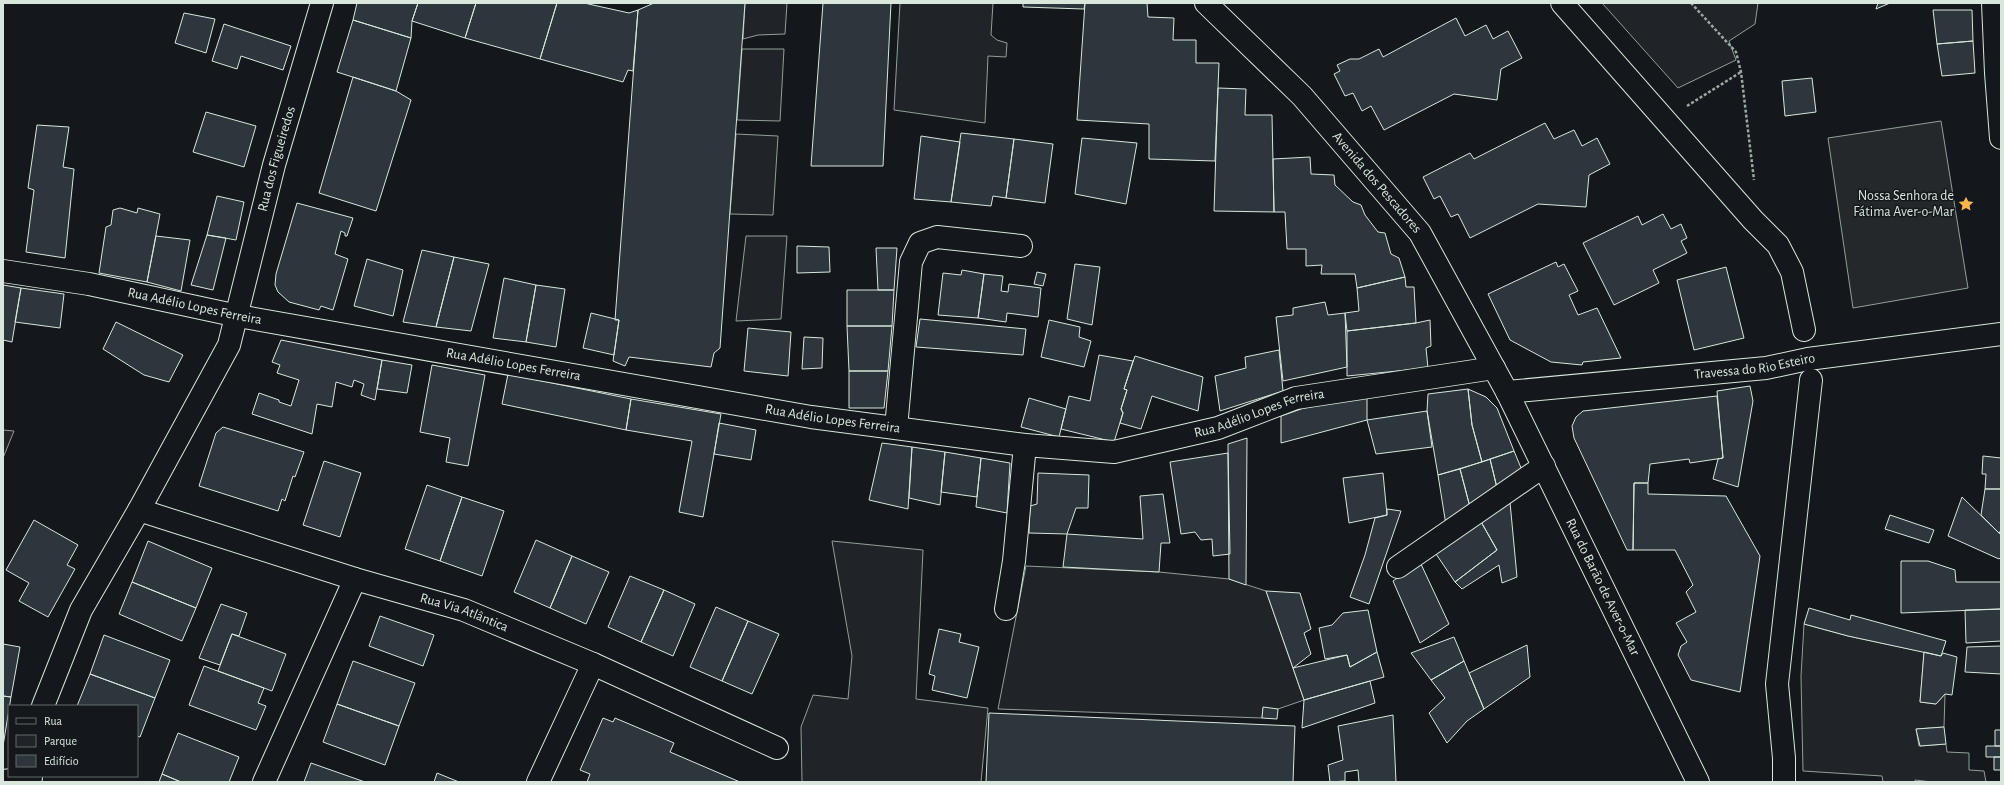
<svg xmlns="http://www.w3.org/2000/svg" width="2004" height="785" font-family="'Alegreya Sans',sans-serif">
<style>
.green{fill:#202428;stroke:#939e99}
.parking{fill:#24282b;stroke:#939e99}
.building{fill:#2c363c;stroke:#d8e6dc}
.lines{fill:none;stroke-linecap:round;stroke-linejoin:round}
.minor-casing{stroke:#d8e6dc;stroke-width:24}
.path{stroke:#9da8a2;stroke-width:2.5;stroke-dasharray:3 2;stroke-linecap:butt}
.minor{stroke:#14181c;stroke-width:22}
.labels{text-anchor:middle;dominant-baseline:central;stroke-width:3;stroke-linejoin:round;paint-order:stroke}
.street-label{font-size:14px;fill:#d8e6dc;stroke:#14181c}
.poi-label{font-size:14px;fill:#d8e6dc;stroke:#14181c;text-anchor:end}
</style>
<rect width="100%" height="100%" fill="#14181c"/>
<path class="green" d="M 745,3 L 787,3 L 785,34 L 758,35 L 743,39 Z
M 900,3 L 993,3 L 991,35 L 997,40 L 1007,43 L 1006,57 L 988,56 L 985,123 L 894,110 Z
M 1602,3 L 1758,3 L 1755,24 L 1729,41 L 1736,60 L 1678,88 Z
M 742,49 L 784,49 L 780,121 L 737,120 Z
M 736,134 L 778,136 L 773,215 L 730,214 Z
M 746,236 L 787,236 L 781,319 L 736,321 Z
M 3,430 L 14,431 L 3,458 Z
M 832,541 L 923,550 L 916,699 L 988,708 L 981,782 L 802,782 L 801,727 L 813,695 L 848,699 L 852,656 Z
M 1026,566 L 1159,572 L 1229,579 L 1266,591 L 1304,700 L 1278,709 L 1263,708 L 1262,718 L 998,709 Z
M 1804,624 L 1848,636 L 1924,652 L 1920,702 L 1936,704 L 1945,694 L 1944,727 L 1916,729 L 1919,746 L 1946,744 L 1947,752 L 1969,753 L 1969,770 L 1984,771 L 1986,782 L 1932,782 L 1915,780 L 1915,782 L 1883,782 L 1882,776 L 1803,771 L 1801,676 Z"/>
<path class="parking" d="M 1941,121 L 1968,288 L 1853,308 L 1828,138 Z"/>
<path class="building" d="M 357,3 L 418,3 L 412,21 L 411,38 L 353,20 Z
M 418,3 L 476,3 L 465,38 L 412,21 Z
M 476,3 L 557,3 L 540,59 L 465,38 Z
M 557,3 L 584,3 L 629,13 L 638,10 L 633,71 L 628,70 L 623,82 L 540,59 Z
M 654,3 L 745,3 L 720,348 L 714,353 L 711,367 L 629,357 L 625,366 L 613,361 L 619,320 L 615,320 L 638,10 Z
M 823,3 L 891,3 L 883,166 L 811,166 Z
M 1023,3 L 1085,3 L 1084,9 L 1023,7 Z
M 1085,3 L 1147,3 L 1148,17 L 1174,18 L 1173,40 L 1196,40 L 1196,63 L 1219,63 L 1215,161 L 1149,159 L 1149,124 L 1077,120 Z
M 1878,3 L 1890,3 L 1876,9 Z
M 1933,10 L 1972,10 L 1973,41 L 1937,44 Z
M 184,13 L 215,19 L 206,53 L 175,43 Z
M 1456,18 L 1465,36 L 1486,25 L 1493,39 L 1508,31 L 1522,58 L 1501,69 L 1497,100 L 1454,94 L 1384,130 L 1371,106 L 1362,111 L 1353,93 L 1345,96 L 1334,74 L 1340,71 L 1337,65 L 1350,59 L 1359,59 L 1379,49 L 1383,57 Z
M 353,20 L 411,38 L 396,91 L 337,72 Z
M 224,24 L 291,46 L 283,70 L 241,56 L 237,69 L 212,61 Z
M 1973,41 L 1975,73 L 1942,76 L 1937,44 Z
M 353,77 L 396,91 L 411,100 L 376,211 L 319,193 Z
M 1812,78 L 1816,112 L 1785,116 L 1782,81 Z
M 1218,88 L 1246,89 L 1245,115 L 1272,115 L 1274,212 L 1214,211 Z
M 206,112 L 256,126 L 244,167 L 193,152 Z
M 1545,123 L 1554,139 L 1574,130 L 1582,146 L 1597,138 L 1610,164 L 1589,175 L 1586,207 L 1538,204 L 1470,238 L 1458,214 L 1451,217 L 1440,196 L 1434,199 L 1423,177 L 1470,153 L 1474,159 Z
M 37,125 L 69,127 L 63,167 L 74,169 L 65,258 L 26,252 L 34,190 L 28,188 Z
M 961,133 L 1014,139 L 1006,198 L 993,196 L 991,206 L 951,202 Z
M 921,136 L 960,142 L 951,202 L 914,199 Z
M 1082,138 L 1137,143 L 1126,204 L 1075,194 Z
M 1014,139 L 1053,144 L 1045,203 L 1006,198 Z
M 1310,157 L 1311,174 L 1334,175 L 1335,185 L 1353,202 L 1361,205 L 1365,215 L 1378,232 L 1385,233 L 1391,254 L 1399,258 L 1405,277 L 1357,288 L 1355,274 L 1321,274 L 1322,265 L 1306,266 L 1306,249 L 1287,249 L 1285,212 L 1274,212 L 1273,159 Z
M 217,196 L 244,202 L 236,240 L 207,235 Z
M 297,203 L 353,218 L 347,236 L 345,236 L 345,233 L 341,231 L 335,254 L 348,259 L 333,310 L 321,306 L 319,310 L 289,302 L 278,292 L 275,285 L 276,274 Z
M 120,208 L 137,213 L 138,208 L 160,214 L 147,282 L 99,273 L 106,227 L 111,225 L 113,210 Z
M 1663,214 L 1671,229 L 1681,224 L 1687,238 L 1681,241 L 1687,253 L 1653,270 L 1659,283 L 1614,305 L 1583,243 L 1638,216 L 1642,225 Z
M 207,235 L 226,238 L 213,290 L 191,285 Z
M 156,236 L 190,240 L 181,291 L 147,282 Z
M 797,246 L 829,247 L 830,272 L 797,273 Z
M 876,248 L 897,248 L 894,290 L 878,290 Z
M 422,250 L 454,257 L 436,327 L 403,322 Z
M 454,257 L 489,264 L 471,331 L 436,327 Z
M 367,259 L 403,270 L 393,316 L 354,306 Z
M 1556,262 L 1558,267 L 1564,264 L 1578,291 L 1569,295 L 1578,315 L 1597,308 L 1621,358 L 1583,362 L 1582,365 L 1551,362 L 1510,340 L 1488,294 Z
M 1075,264 L 1100,267 L 1092,325 L 1067,319 Z
M 1726,267 L 1744,338 L 1694,350 L 1677,280 Z
M 962,270 L 984,274 L 978,318 L 938,315 L 943,273 L 961,275 Z
M 1037,272 L 1046,274 L 1043,286 L 1034,284 Z
M 984,274 L 1003,276 L 1001,291 L 1008,292 L 1009,284 L 1041,288 L 1038,317 L 1007,313 L 1006,322 L 978,318 Z
M 1405,277 L 1406,287 L 1414,287 L 1416,323 L 1347,331 L 1345,313 L 1359,311 L 1357,288 Z
M 504,278 L 536,285 L 526,342 L 493,338 Z
M 3,285 L 21,288 L 12,342 L 3,340 Z
M 536,285 L 565,289 L 556,347 L 526,342 Z
M 21,288 L 64,294 L 60,328 L 15,322 Z
M 847,290 L 894,290 L 892,326 L 847,326 Z
M 1325,302 L 1328,315 L 1345,313 L 1347,367 L 1283,381 L 1276,317 L 1293,315 L 1293,308 Z
M 591,313 L 619,320 L 614,355 L 583,348 Z
M 920,319 L 1026,329 L 1023,355 L 916,347 Z
M 1049,320 L 1080,327 L 1079,337 L 1091,341 L 1084,367 L 1041,357 Z
M 1430,320 L 1431,346 L 1426,348 L 1428,368 L 1347,376 L 1347,331 L 1416,323 Z
M 116,322 L 183,355 L 169,382 L 144,375 L 103,349 Z
M 847,326 L 892,326 L 888,371 L 849,371 Z
M 748,328 L 791,332 L 788,376 L 744,371 Z
M 804,337 L 823,338 L 822,368 L 802,369 Z
M 281,340 L 382,360 L 375,400 L 361,395 L 364,384 L 354,380 L 352,387 L 336,382 L 332,407 L 317,404 L 312,434 L 252,414 L 259,393 L 279,400 L 279,402 L 291,406 L 299,380 L 277,373 L 280,365 L 272,362 Z
M 1279,350 L 1283,391 L 1220,411 L 1215,376 L 1246,368 L 1245,357 Z
M 1099,355 L 1133,361 L 1124,389 L 1127,390 L 1121,409 L 1123,413 L 1114,442 L 1061,429 L 1069,396 L 1090,401 Z
M 1135,356 L 1203,377 L 1198,411 L 1152,396 L 1141,429 L 1120,423 L 1123,413 L 1121,409 L 1127,390 L 1124,389 Z
M 382,360 L 412,365 L 407,393 L 377,389 Z
M 432,365 L 485,375 L 468,466 L 446,462 L 450,438 L 420,432 Z
M 849,371 L 888,371 L 884,408 L 849,408 Z
M 508,374 L 631,399 L 626,430 L 502,404 Z
M 1750,386 L 1753,401 L 1738,487 L 1713,479 L 1718,459 L 1723,458 L 1717,391 Z
M 1468,389 L 1472,425 L 1482,462 L 1438,475 L 1427,411 L 1428,394 Z
M 1468,389 L 1486,397 L 1497,408 L 1514,451 L 1482,462 L 1472,425 Z
M 1717,396 L 1723,458 L 1690,463 L 1689,459 L 1650,464 L 1648,483 L 1634,483 L 1633,550 L 1627,550 L 1574,438 L 1572,426 L 1576,417 L 1583,411 Z
M 1367,397 L 1367,420 L 1281,443 L 1281,416 L 1304,408 Z
M 1029,398 L 1066,409 L 1059,437 L 1021,427 Z
M 631,399 L 721,414 L 703,517 L 679,512 L 692,441 L 626,430 Z
M 1427,411 L 1432,447 L 1376,454 L 1367,420 Z
M 719,423 L 756,430 L 751,460 L 714,454 Z
M 223,427 L 304,452 L 295,477 L 293,476 L 285,501 L 282,499 L 278,511 L 199,486 L 216,433 Z
M 1247,438 L 1246,585 L 1229,579 L 1228,444 Z
M 882,443 L 912,447 L 908,509 L 869,500 Z
M 912,447 L 945,452 L 940,505 L 909,498 Z
M 1514,451 L 1524,475 L 1498,492 L 1490,459 Z
M 945,452 L 981,458 L 977,497 L 941,492 Z
M 1228,453 L 1230,554 L 1213,556 L 1212,539 L 1201,540 L 1195,532 L 1181,534 L 1170,462 Z
M 1983,456 L 2001,458 L 2001,489 L 1985,489 L 1986,474 L 1982,474 Z
M 981,458 L 1010,463 L 1007,513 L 976,507 Z
M 1490,459 L 1498,492 L 1470,507 L 1460,469 Z
M 324,461 L 361,473 L 340,537 L 303,525 Z
M 1460,469 L 1470,507 L 1446,525 L 1438,475 Z
M 1038,473 L 1089,475 L 1088,508 L 1076,508 L 1067,534 L 1029,533 L 1030,506 L 1037,504 Z
M 1383,473 L 1387,515 L 1349,523 L 1343,478 Z
M 1634,483 L 1648,483 L 1648,494 L 1726,496 L 1760,556 L 1740,692 L 1691,680 L 1678,655 L 1681,646 L 1687,642 L 1676,623 L 1696,612 L 1686,592 L 1693,585 L 1675,550 L 1633,550 Z
M 427,485 L 462,497 L 440,561 L 405,549 Z
M 1985,489 L 2001,489 L 2001,530 L 1999,533 L 1981,515 Z
M 1163,494 L 1170,543 L 1161,543 L 1159,572 L 1063,567 L 1067,534 L 1143,539 L 1140,496 Z
M 462,497 L 504,511 L 482,576 L 440,561 Z
M 1962,497 L 2001,535 L 2001,557 L 1999,559 L 1948,536 Z
M 1510,502 L 1517,577 L 1502,583 L 1499,565 L 1462,589 L 1455,582 L 1497,550 L 1480,520 Z
M 1387,509 L 1401,511 L 1369,604 L 1350,597 L 1365,555 L 1375,518 L 1387,515 Z
M 1890,515 L 1934,530 L 1929,543 L 1885,529 Z
M 34,520 L 78,545 L 67,565 L 75,569 L 48,617 L 19,601 L 29,583 L 6,570 Z
M 1480,520 L 1497,550 L 1455,582 L 1434,551 Z
M 536,540 L 572,556 L 550,608 L 514,592 Z
M 148,541 L 212,568 L 196,608 L 132,582 Z
M 572,556 L 609,572 L 586,624 L 550,608 Z
M 1901,561 L 1928,561 L 1955,570 L 1956,582 L 2001,582 L 2001,609 L 1901,613 Z
M 1420,562 L 1449,624 L 1420,643 L 1393,581 Z
M 630,576 L 664,590 L 641,642 L 608,627 Z
M 132,582 L 196,608 L 182,641 L 119,614 Z
M 664,590 L 695,604 L 673,656 L 641,642 Z
M 1266,591 L 1300,593 L 1311,629 L 1304,633 L 1311,654 L 1293,668 Z
M 221,604 L 247,613 L 239,636 L 232,634 L 220,665 L 199,658 Z
M 716,607 L 748,621 L 722,681 L 690,667 Z
M 1809,608 L 1850,620 L 1851,615 L 1946,641 L 1941,656 L 1848,636 L 1804,624 Z
M 2001,609 L 2001,641 L 1966,643 L 1965,610 Z
M 1368,610 L 1377,652 L 1350,667 L 1347,655 L 1325,659 L 1319,628 L 1332,625 L 1343,613 Z
M 380,616 L 434,635 L 423,666 L 369,646 Z
M 748,621 L 779,634 L 752,694 L 722,681 Z
M 939,629 L 961,634 L 959,642 L 979,647 L 967,698 L 932,690 L 935,676 L 929,674 Z
M 232,634 L 286,654 L 272,691 L 218,671 Z
M 104,635 L 170,660 L 155,698 L 90,674 Z
M 1454,637 L 1464,661 L 1431,680 L 1411,653 Z
M 3,644 L 20,647 L 11,697 L 3,696 Z
M 1527,645 L 1530,677 L 1484,709 L 1469,673 Z
M 2001,646 L 2001,674 L 1965,672 L 1967,647 Z
M 1377,652 L 1384,677 L 1304,700 L 1293,668 L 1347,655 L 1350,667 Z
M 1924,652 L 1941,656 L 1943,653 L 1957,657 L 1952,695 L 1945,694 L 1936,704 L 1920,702 Z
M 353,661 L 415,683 L 399,726 L 337,704 Z
M 1464,661 L 1484,709 L 1467,721 L 1447,743 L 1429,713 L 1445,698 L 1431,680 Z
M 204,666 L 264,688 L 258,703 L 266,706 L 256,730 L 189,705 Z
M 90,674 L 155,698 L 140,737 L 137,736 L 137,706 L 77,706 Z
M 1370,681 L 1375,703 L 1302,728 L 1304,700 Z
M 3,696 L 11,697 L 3,746 Z
M 337,704 L 399,726 L 385,765 L 323,742 Z
M 1263,707 L 1278,709 L 1277,719 L 1262,718 Z
M 989,713 L 1295,726 L 1293,782 L 986,782 Z
M 1393,715 L 1396,782 L 1359,782 L 1358,770 L 1345,772 L 1345,781 L 1330,782 L 1328,765 L 1343,760 L 1338,726 Z
M 603,718 L 613,722 L 615,718 L 674,743 L 670,752 L 740,782 L 587,782 L 590,774 L 580,770 Z
M 1944,727 L 1946,744 L 1920,746 L 1916,729 Z
M 1995,730 L 2001,730 L 2001,746 L 1995,746 Z
M 178,733 L 239,757 L 229,782 L 181,782 L 162,774 Z
M 1986,746 L 2001,746 L 2001,757 L 1986,757 Z
M 1994,757 L 2001,757 L 2001,770 L 1994,770 Z
M 311,763 L 365,782 L 304,782 Z
M 437,773 L 459,782 L 434,782 Z
M 162,774 L 181,782 L 159,782 Z"/>
<g class="lines">
<defs>
<g id="minor">
<path id="s1" d="M 1206,3 L 1302,96 L 1420,233 L 1507,392 L 1698,782"/>
<path d="M 1562,3 L 1753,220 L 1778,245 L 1792,272 L 1804,330"/>
<path d="M 1993,3 L 1996,73 L 2001,138"/>
<path id="s2" d="M 3,271 L 89,284 L 238,316 L 811,417 L 1025,445 L 1114,452 L 1218,428 L 1296,398 L 1494,368"/>
<path id="s3" d="M 1507,392 L 1766,368 L 1808,359 L 2001,334"/>
<path d="M 896,428 L 911,262 L 920,243 L 937,237 L 1021,246"/>
<path id="s4" d="M 139,510 L 355,579 L 464,610 L 593,664 L 777,748"/>
<path d="M 1398,567 L 1544,466"/>
<path d="M 1006,609 L 1014,561 L 1025,445"/>
<path id="s5" d="M 43,706 L 81,610 L 139,510 L 229,345 L 274,165 L 322,3"/>
<path d="M 3,781 L 31,778"/>
<path d="M 264,782 L 355,579"/>
<path d="M 538,782 L 593,664"/>
<path d="M 1784,782 L 1784,758 L 1777,684 L 1811,380"/>
</g>
</defs>
<use href="#minor" class="minor-casing"/>
<path class="path" d="M 1691,3 L 1736,52 L 1741,72 L 1754,180
M 1687,106 L 1741,72"/>
<use href="#minor" class="minor"/>
</g>
<defs>
<symbol id="sight-bare" viewBox="-9 -9 18 18"><path d="M0-6L1.8-2.2L6-1.7L2.9 1.2L3.7 5.4L0 3.3L-3.7 5.4L-2.9 1.2L-6-1.7L-1.8-2.2Z" fill="#ffb74d" stroke="#14181c" stroke-width="2.5" paint-order="stroke"/></symbol>
</defs>
<g fill-rule="evenodd">
<use href="#sight-bare" x="1955" y="193" width="22" height="22"/>
</g>
<g class="labels">
<g class="street-label">
<text stroke="none"><textPath href="#s5" startOffset="599">Rua dos Figueiredos</textPath></text>
<text stroke="none"><textPath href="#s1" startOffset="248">Avenida dos Pescadores</textPath></text>
<text stroke="none"><textPath href="#s2" startOffset="195">Rua Adélio Lopes Ferreira</textPath></text>
<text stroke="none"><textPath href="#s2" startOffset="519">Rua Adélio Lopes Ferreira</textPath></text>
<text stroke="none"><textPath href="#s3" startOffset="249">Travessa do Rio Esteiro</textPath></text>
<text stroke="none"><textPath href="#s2" startOffset="1277">Rua Adélio Lopes Ferreira</textPath></text>
<text stroke="none"><textPath href="#s2" startOffset="843">Rua Adélio Lopes Ferreira</textPath></text>
<text stroke="none"><textPath href="#s1" startOffset="713">Rua do Barão de Aver-o-Mar</textPath></text>
<text stroke="none"><textPath href="#s4" startOffset="341">Rua Via Atlântica</textPath></text>
</g>
<g class="poi-label">
<text x="1954" y="196">Nossa Senhora de<tspan x="1954" dy="16">Fátima Aver-o-Mar</tspan></text>
</g>
</g>
<rect width="2004" height="785" fill="none" stroke="#d8e6dc" stroke-width="8"/>
<rect x="8" y="705" width="130" height="72" fill="#14181c" stroke="#626a69"/>
<rect x="16" y="718" width="20" height="6" fill="#14181c" stroke="#626a69"/>
<text x="44" y="725" font-size="12" fill="#d8e6dc">Rua</text>
<rect x="16" y="735" width="20" height="12" fill="#202428" stroke="#626a69"/>
<text x="44" y="745" font-size="12" fill="#d8e6dc">Parque</text>
<rect x="16" y="755" width="20" height="12" fill="#2c363c" stroke="#626a69"/>
<text x="44" y="765" font-size="12" fill="#d8e6dc">Edifício</text>
</svg>
